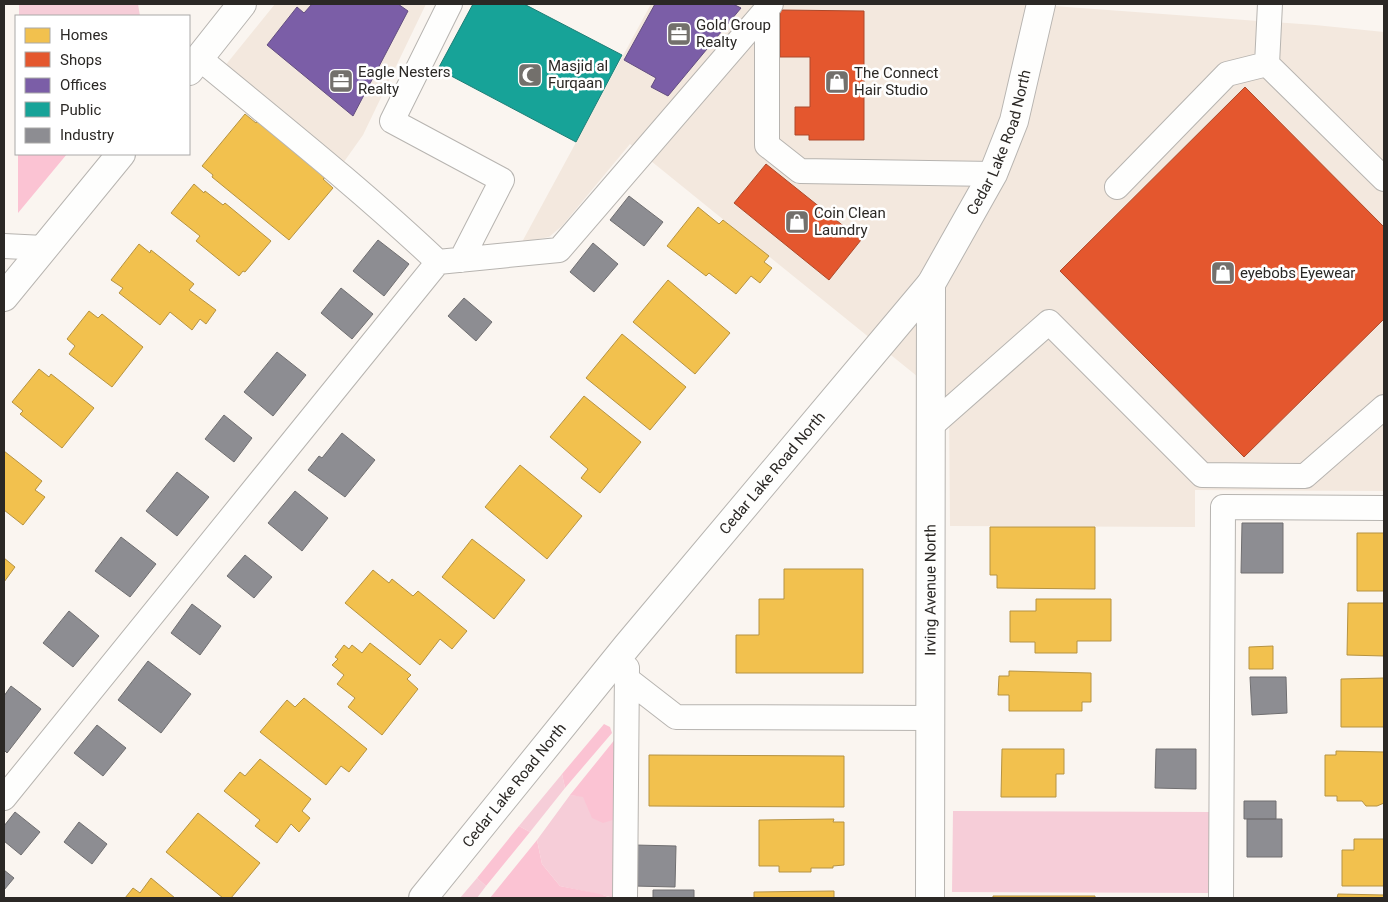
<svg xmlns="http://www.w3.org/2000/svg" width="1388" height="902" font-family="Roboto,sans-serif">
<style>
.built{fill:#f3e8de}
.green{fill:#f6cdd8}
.forest{fill:#fbc3d3}
.homes{fill:#f2c14e;stroke:#b69342}
.shops{fill:#e4572e;stroke:#ac492b}
.offices{fill:#7b5ea7;stroke:#634e80}
.public{fill:#17a398;stroke:#1d7e76}
.industry{fill:#8d8d92;stroke:#706f71}
.lines{fill:none;stroke-linecap:round;stroke-linejoin:round}
.lane-casing{stroke:#b7b4b0;stroke-width:26}
.street-casing{stroke:#b7b4b0;stroke-width:30}
.secondary-casing{stroke:#b7b4b0;stroke-width:30}
.lane{stroke:#fefefd;stroke-width:24}
.street{stroke:#fefefd;stroke-width:28}
.secondary{stroke:#fefefd;stroke-width:28}
.labels{text-anchor:middle;dominant-baseline:central;stroke-width:5;stroke-linejoin:round;paint-order:stroke}
.poi-label{font-size:15px;fill:#2b2825;stroke:#fff;text-anchor:start}
.street-label{font-size:15px;fill:#2b2825;stroke:#fff}
</style>
<rect width="100%" height="100%" fill="#faf5f0"/>
<path class="built" d="M 275,4 L 426,4 L 363,135 L 341,166 L 224,67 Z
M 651,4 L 1026,4 L 1315,25 L 1384,32 L 1384,491 L 1195,490 L 1195,527 L 950,526 L 949,402 L 630,144 L 562,226 L 549,237 L 522,242 Z"/>
<path class="green" d="M 19,4 L 138,4 L 140,16 L 19,16 Z
M 562,774 L 565,788 L 530,832 L 519,826 Z
M 570,795 L 583,796 L 616,819 L 615,898 L 560,886 L 542,864 L 537,840 Z
M 953,811 L 1211,812 L 1210,893 L 952,892 Z
M 477,878 L 486,886 L 477,898 L 460,898 Z"/>
<path class="forest" d="M 18,154 L 67,154 L 18,213 Z
M 604,724 L 610,727 L 612,733 L 565,788 L 562,774 Z
M 616,738 L 616,819 L 603,823 L 592,818 L 583,797 L 570,795 Z
M 519,826 L 530,832 L 486,886 L 477,878 Z
M 537,840 L 542,864 L 560,886 L 600,894 L 611,898 L 490,898 Z"/>
<path class="homes" d="M 245,114 L 256,123 L 258,121 L 326,177 L 323,179 L 333,188 L 289,240 L 212,177 L 213,175 L 202,166 Z
M 194,184 L 204,193 L 205,191 L 223,205 L 225,203 L 271,241 L 245,272 L 243,271 L 239,276 L 196,241 L 200,236 L 171,213 Z
M 698,207 L 719,224 L 723,220 L 769,256 L 764,262 L 772,268 L 760,283 L 751,276 L 736,294 L 709,273 L 706,276 L 667,246 Z
M 139,244 L 150,253 L 151,250 L 194,284 L 189,290 L 216,310 L 206,324 L 200,319 L 192,330 L 170,312 L 160,325 L 119,293 L 123,288 L 111,280 Z
M 668,280 L 730,333 L 695,374 L 633,322 Z
M 89,311 L 98,318 L 102,314 L 143,347 L 112,387 L 69,354 L 75,346 L 67,339 Z
M 622,334 L 686,387 L 650,430 L 586,378 Z
M 39,369 L 49,377 L 51,374 L 94,408 L 62,448 L 20,414 L 23,411 L 12,402 Z
M 584,396 L 641,442 L 600,493 L 581,478 L 588,469 L 550,437 Z
M 4,451 L 42,481 L 35,490 L 45,497 L 23,525 L 4,510 Z
M 520,465 L 582,516 L 547,559 L 485,507 Z
M 990,527 L 1095,527 L 1095,589 L 997,588 L 997,575 L 990,575 Z
M 1357,533 L 1384,533 L 1384,591 L 1357,591 Z
M 472,539 L 525,580 L 494,619 L 442,577 Z
M 4,558 L 15,567 L 4,582 Z
M 784,569 L 863,569 L 863,673 L 736,673 L 736,635 L 759,635 L 759,599 L 784,599 Z
M 373,570 L 389,583 L 392,579 L 413,596 L 418,591 L 467,631 L 452,649 L 440,639 L 420,665 L 345,603 Z
M 1036,599 L 1111,599 L 1111,641 L 1077,641 L 1077,653 L 1035,653 L 1035,642 L 1010,642 L 1010,611 L 1036,611 Z
M 1348,603 L 1384,603 L 1384,656 L 1347,655 Z
M 370,643 L 411,675 L 407,679 L 418,689 L 382,735 L 348,707 L 355,698 L 337,684 L 344,675 L 332,665 L 338,659 L 335,657 L 344,645 L 349,649 L 352,645 L 362,653 Z
M 1273,646 L 1273,669 L 1249,669 L 1249,647 Z
M 1009,671 L 1091,673 L 1091,702 L 1082,702 L 1082,711 L 1009,711 L 1009,695 L 998,695 L 999,676 L 1009,676 Z
M 1384,678 L 1384,727 L 1341,727 L 1341,679 Z
M 304,698 L 367,749 L 349,772 L 341,766 L 326,785 L 260,732 L 287,700 L 295,707 Z
M 1002,749 L 1064,749 L 1064,774 L 1056,774 L 1056,797 L 1001,797 Z
M 1336,751 L 1384,752 L 1384,803 L 1377,806 L 1366,806 L 1362,801 L 1337,801 L 1337,796 L 1325,796 L 1325,755 L 1336,755 Z
M 649,755 L 844,756 L 844,807 L 649,806 Z
M 260,759 L 311,799 L 302,811 L 310,818 L 299,832 L 291,824 L 277,843 L 255,826 L 260,820 L 224,791 L 240,772 L 245,776 Z
M 198,813 L 260,863 L 231,898 L 223,898 L 166,852 Z
M 834,819 L 833,822 L 844,822 L 844,865 L 833,866 L 833,868 L 811,868 L 811,872 L 779,872 L 779,866 L 759,866 L 759,820 Z
M 1354,839 L 1384,839 L 1384,886 L 1342,886 L 1342,850 L 1354,850 Z
M 151,878 L 175,898 L 125,898 L 133,888 L 140,893 Z
M 834,891 L 834,898 L 754,898 L 754,892 Z
M 1338,894 L 1384,895 L 1384,898 L 1337,898 Z
M 993,896 L 1095,896 L 1095,898 L 993,898 Z"/>
<path class="shops" d="M 780,10 L 864,11 L 864,140 L 809,140 L 809,135 L 795,135 L 795,107 L 810,107 L 810,57 L 780,57 Z
M 1245,87 L 1384,227 L 1384,319 L 1244,457 L 1060,271 Z
M 766,164 L 861,240 L 829,280 L 734,203 Z"/>
<path class="offices" d="M 312,4 L 398,4 L 408,11 L 353,116 L 267,45 L 297,7 L 304,13 Z
M 655,4 L 733,4 L 741,8 L 668,96 L 651,87 L 656,78 L 624,60 Z"/>
<path class="public" d="M 473,4 L 524,4 L 622,55 L 576,142 L 438,69 Z"/>
<path class="industry" d="M 629,196 L 663,222 L 644,246 L 610,220 Z
M 378,240 L 409,264 L 384,296 L 353,271 Z
M 593,243 L 618,264 L 594,292 L 570,272 Z
M 341,288 L 373,314 L 352,339 L 321,313 Z
M 464,298 L 492,322 L 476,341 L 448,316 Z
M 277,352 L 306,375 L 273,416 L 244,392 Z
M 224,415 L 252,438 L 234,462 L 205,439 Z
M 342,433 L 375,460 L 345,497 L 308,470 L 319,456 L 322,458 Z
M 177,472 L 209,497 L 177,536 L 146,511 Z
M 295,491 L 328,518 L 302,551 L 268,523 Z
M 1242,523 L 1283,523 L 1283,573 L 1241,573 Z
M 121,537 L 156,564 L 130,597 L 95,571 Z
M 245,555 L 272,577 L 254,598 L 227,576 Z
M 192,604 L 221,626 L 200,655 L 171,633 Z
M 69,611 L 99,636 L 73,667 L 43,643 Z
M 148,661 L 191,694 L 161,733 L 118,700 Z
M 1250,677 L 1286,677 L 1287,713 L 1252,715 Z
M 11,686 L 41,709 L 7,753 L 4,750 L 4,696 Z
M 97,725 L 126,748 L 103,776 L 74,753 Z
M 1156,749 L 1196,749 L 1196,789 L 1155,788 Z
M 1244,801 L 1276,801 L 1276,819 L 1244,819 Z
M 15,812 L 40,832 L 21,855 L 4,841 L 4,826 Z
M 1247,819 L 1282,819 L 1282,857 L 1247,857 Z
M 79,822 L 107,844 L 92,864 L 64,842 Z
M 635,845 L 676,846 L 675,887 L 634,886 Z
M 4,870 L 14,878 L 4,890 Z
M 653,890 L 694,890 L 694,898 L 653,898 Z"/>
<g class="lines">
<defs>
<path id="lane" d="M 450,4 L 392,121 L 502,180 L 461,260
M 1270,4 L 1267,64 L 1384,179
M 767,9 L 767,145 L 800,171 L 993,174
M 199,58 C 280,125 362,190 438,262
M 1117,187 L 1227,74 L 1267,64
M 4,246 L 44,248
M 931,426 L 1049,322 L 1202,475 L 1305,476 L 1384,407
M 627,679 L 676,717 L 930,718
M 4,798 L 438,262 L 559,250 L 771,4
M 625,898 L 627,668
M 1221,898 L 1223,507 L 1384,508"/>
<g id="street">
<path d="M 189,71 L 242,4"/>
<path d="M 4,297 L 121,154"/>
<path id="s1" d="M 930,898 L 931,284"/>
</g>
<g id="secondary">
<path id="s2" d="M 423,898 L 627,646 L 931,284 L 993,174 L 1014,121 L 1041,4"/>
</g>
</defs>
<use href="#lane" class="lane-casing"/>
<use href="#street" class="street-casing"/>
<use href="#secondary" class="secondary-casing"/>
<use href="#lane" class="lane"/>
<use href="#street" class="street"/>
<use href="#secondary" class="secondary"/>
</g>
<defs>
<symbol id="office-square" viewBox="-11 -11 22 22"><rect x="-9" y="-9" width="18" height="18" rx="4" fill="#73706c" stroke="#fff"/><path d="M-6-3h4V-5.5h4V-3h4V5H-6ZM-1-4.5V-3h2v-1.5ZM-6 0V1H6V0Z" fill="#fff"/></symbol>
<symbol id="mosque-square" viewBox="-11 -11 22 22"><rect x="-9" y="-9" width="18" height="18" rx="4" fill="#73706c" stroke="#fff"/><path d="M3.5-4.9A6 6 0 1 0 3.5 4.9A5 5 0 1 1 3.5-4.9Z" fill="#fff"/></symbol>
<symbol id="shop-square" viewBox="-11 -11 22 22"><rect x="-9" y="-9" width="18" height="18" rx="4" fill="#73706c" stroke="#fff"/><path d="M-5-2.5h2.3a2.7 3.5 0 0 1 5.4 0H5L5.5 6h-11ZM-1.5-2.5h3a1.5 2.3 0 0 0-3 0Z" fill="#fff"/></symbol>
</defs>
<g fill-rule="evenodd">
<use href="#office-square" x="665" y="20" width="28" height="28"/>
<use href="#mosque-square" x="516" y="61" width="28" height="28"/>
<use href="#office-square" x="327" y="67" width="28" height="28"/>
<use href="#shop-square" x="823" y="68" width="28" height="28"/>
<use href="#shop-square" x="783" y="208" width="28" height="28"/>
<use href="#shop-square" x="1209" y="259" width="28" height="28"/>
</g>
<g class="labels">
<g class="poi-label">
<text x="696" y="25">Gold Group<tspan x="696" dy="17">Realty</tspan></text>
<text x="548" y="66">Masjid al<tspan x="548" dy="17">Furqaan</tspan></text>
<text x="358" y="72">Eagle Nesters<tspan x="358" dy="17">Realty</tspan></text>
<text x="854" y="73">The Connect<tspan x="854" dy="17">Hair Studio</tspan></text>
<text x="814" y="213">Coin Clean<tspan x="814" dy="17">Laundry</tspan></text>
<text x="1240" y="273">eyebobs Eyewear</text>
</g>
<g class="street-label">
<text stroke="none"><textPath href="#s2" startOffset="955">Cedar Lake Road North</textPath></text>
<text stroke="none"><textPath href="#s2" startOffset="550">Cedar Lake Road North</textPath></text>
<text stroke="none"><textPath href="#s1" startOffset="308">Irving Avenue North</textPath></text>
<text stroke="none"><textPath href="#s2" startOffset="145">Cedar Lake Road North</textPath></text>
</g>
</g>
<rect width="1388" height="902" fill="none" stroke="#2b2825" stroke-width="10"/>
<rect x="15" y="15" width="175" height="140" fill="#ffffff" stroke="#aaa9a8"/>
<rect x="25" y="28" width="25" height="15" fill="#f2c14e" stroke="#aaa9a8"/>
<text x="60" y="40" font-size="15" fill="#2b2825">Homes</text>
<rect x="25" y="52" width="25" height="15" fill="#e4572e" stroke="#aaa9a8"/>
<text x="60" y="65" font-size="15" fill="#2b2825">Shops</text>
<rect x="25" y="78" width="25" height="15" fill="#7b5ea7" stroke="#aaa9a8"/>
<text x="60" y="90" font-size="15" fill="#2b2825">Offices</text>
<rect x="25" y="102" width="25" height="15" fill="#17a398" stroke="#aaa9a8"/>
<text x="60" y="115" font-size="15" fill="#2b2825">Public</text>
<rect x="25" y="128" width="25" height="15" fill="#8d8d92" stroke="#aaa9a8"/>
<text x="60" y="140" font-size="15" fill="#2b2825">Industry</text>
</svg>
